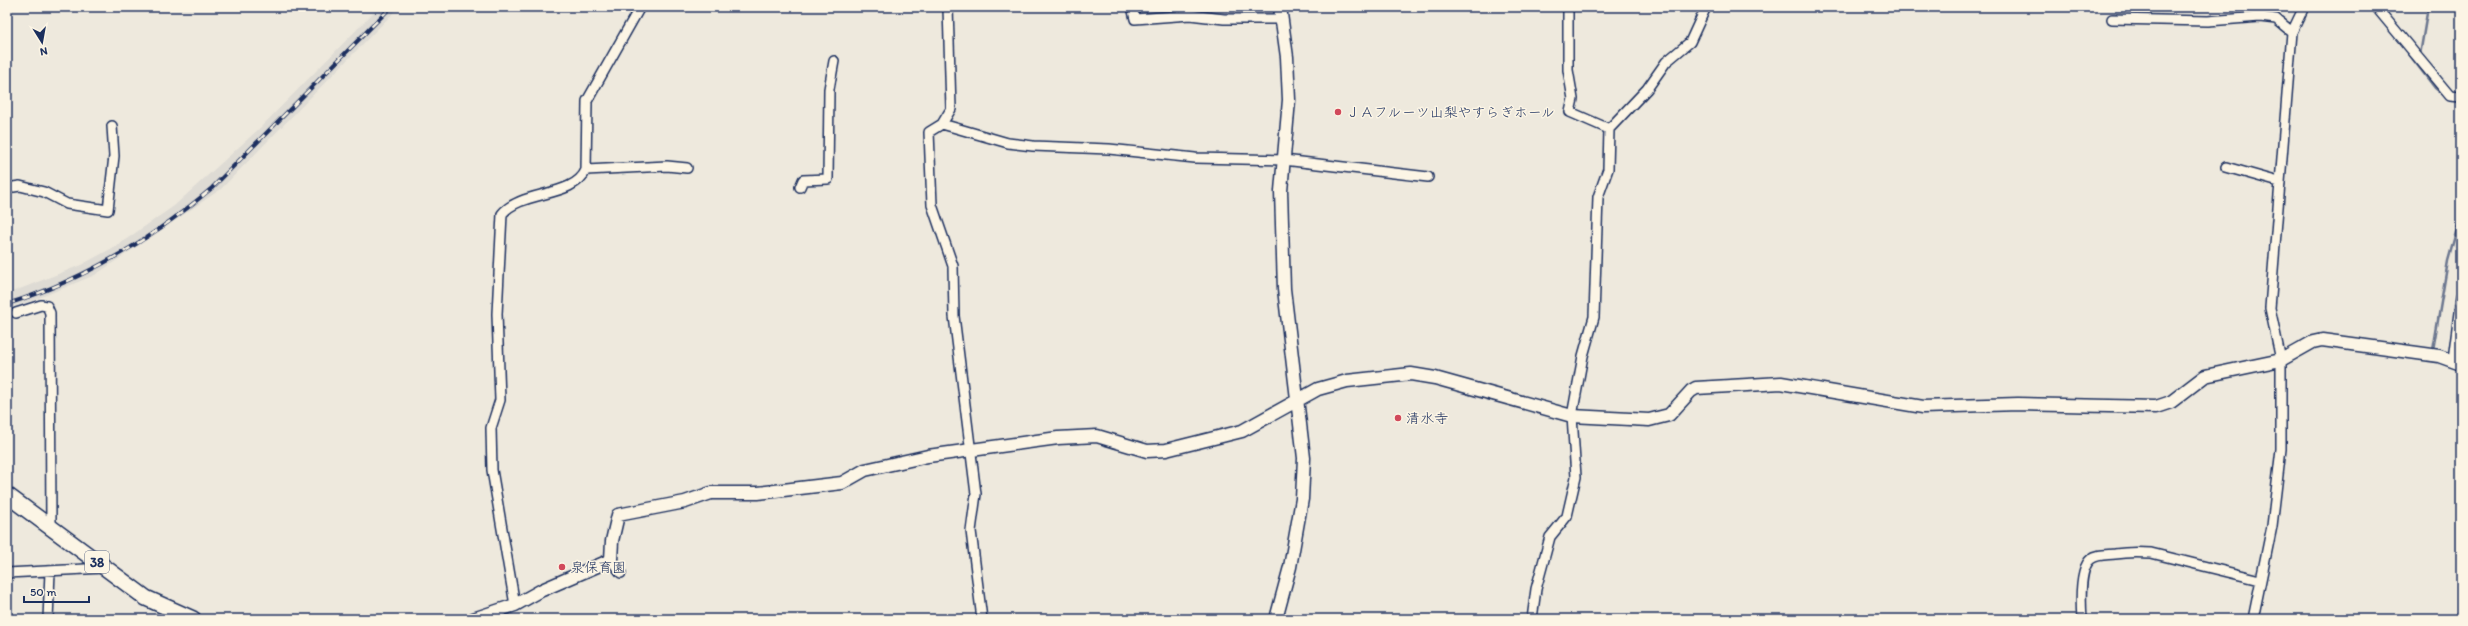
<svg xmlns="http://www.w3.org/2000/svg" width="2468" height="626" font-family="Itim,'Klee One',sans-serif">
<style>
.built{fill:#dedbd4}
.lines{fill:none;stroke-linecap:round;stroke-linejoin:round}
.stream{stroke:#6c778f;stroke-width:2.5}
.minor-casing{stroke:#1b2f5e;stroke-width:12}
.tertiary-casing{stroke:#1b2f5e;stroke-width:15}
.primary-casing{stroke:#1b2f5e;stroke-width:18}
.minor{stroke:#fcf5e5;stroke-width:9}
.tertiary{stroke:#fcf5e5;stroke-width:12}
.primary{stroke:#fcf5e5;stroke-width:15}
.rail-casing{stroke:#1b2f5e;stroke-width:4}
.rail{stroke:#fcf5e5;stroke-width:2.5;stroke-dasharray:8;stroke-linecap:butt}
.poi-dot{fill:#d1495b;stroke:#fcf5e5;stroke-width:1.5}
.labels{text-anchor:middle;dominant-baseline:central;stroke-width:3;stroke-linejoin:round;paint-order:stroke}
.shield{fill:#fcf5e5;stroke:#5e6a86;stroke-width:1}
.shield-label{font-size:13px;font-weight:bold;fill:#1b2f5e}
.poi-label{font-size:14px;fill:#1b2f5e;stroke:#fcf5e5;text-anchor:start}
</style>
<rect width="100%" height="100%" fill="#eee9dd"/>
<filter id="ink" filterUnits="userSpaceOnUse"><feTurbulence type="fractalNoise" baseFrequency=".025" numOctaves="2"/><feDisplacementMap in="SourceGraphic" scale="8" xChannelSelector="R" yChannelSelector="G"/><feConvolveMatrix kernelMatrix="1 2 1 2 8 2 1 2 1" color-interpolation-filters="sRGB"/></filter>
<g filter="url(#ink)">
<path class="built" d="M 379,7 L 399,7 L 221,189 L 95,275 L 34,300 L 7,308 L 7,294 L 81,265 L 118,245 L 174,206 L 261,127 Z"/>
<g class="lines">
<path class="stream" d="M 2408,53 L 2435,88 L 2445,96
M 2420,55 L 2428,7
M 2433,350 L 2448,261 L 2461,214"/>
<defs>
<path id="minor" d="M 948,7 L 951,109 L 942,124 L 929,132 L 932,205 L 953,266 L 954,316 L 976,494 L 971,531 L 982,619
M 1132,7 L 1135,19 L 1190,15 L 1224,19 L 1281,19
M 1568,7 L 1568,70 L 1573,99 L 1570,112 L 1609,129
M 2376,7 L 2450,96 L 2461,97
M 2112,19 L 2208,21 L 2260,17 L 2276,19 L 2292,32
M 942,124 L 1008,143 L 1033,146 L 1109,149 L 1195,158 L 1284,160 L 1428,177
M 2226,167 L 2279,182
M 586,170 L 667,166 L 687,168
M 800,187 L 803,180 L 828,179 L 829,89 L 834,61
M 7,188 L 20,186 L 44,192 L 67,204 L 108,210 L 114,156 L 112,126
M 16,313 L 41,305 L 47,306 L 50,313 L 51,526
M 2453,359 L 2461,297
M 611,560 L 621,573
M 7,573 L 105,568
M 515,605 L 492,470 L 491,428 L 500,400 L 497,314 L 502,214 C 521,190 574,198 586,170 L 587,101 L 640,7
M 48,619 L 50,572
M 1532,619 L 1536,589 L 1550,537 L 1567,516 L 1576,477 L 1572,416 L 1583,356 L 1594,317 L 1598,197 L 1608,169 L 1609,129 L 1647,89 L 1666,62 L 1690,42 L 1706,7
M 2082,619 C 2081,605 2079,568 2091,559 C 2097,554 2107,555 2115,554 C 2128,552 2138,552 2151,553 L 2260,580
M 2253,619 L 2272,526 L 2281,449 L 2281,360 L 2270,308 L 2292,32 L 2304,7"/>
<path id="tertiary" d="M 473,619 L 515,605 L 542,590 L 611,560 L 612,541 L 618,515 L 685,502 L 711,493 L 758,493 L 842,483 L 865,470 L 928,456 L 1058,438 L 1097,436 L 1147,451 L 1166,450 L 1242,431 L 1318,389 L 1347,381 L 1411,374 L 1435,378 L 1572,416 L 1649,420 L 1669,415 L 1691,391 L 1696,388 L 1781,383 L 1923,407 L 2018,404 L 2156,407 L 2171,402 L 2205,376 L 2281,360 L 2313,342 L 2322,340 L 2439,356 L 2461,364
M 1276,619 L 1290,567 L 1302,499 L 1304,458 L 1284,289 L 1281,191 L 1289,100 L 1287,57 L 1280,7"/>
<path id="primary" d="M 7,495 L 146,598 L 193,619"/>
</defs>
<use href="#minor" class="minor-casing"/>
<use href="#tertiary" class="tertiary-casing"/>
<use href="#primary" class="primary-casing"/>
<use href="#minor" class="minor"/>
<use href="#tertiary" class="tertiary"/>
<use href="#primary" class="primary"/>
<defs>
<path id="rail" d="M 7,304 C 84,280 151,240 212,188 L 391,7"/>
</defs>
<use href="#rail" class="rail-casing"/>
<use href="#rail" class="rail"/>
</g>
</g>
<g class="poi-dot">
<circle cx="1338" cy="112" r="4"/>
<circle cx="1398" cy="418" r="4"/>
<circle cx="562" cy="567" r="4"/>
</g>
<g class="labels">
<rect class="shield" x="85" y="551" width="24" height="22" rx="3"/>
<g class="shield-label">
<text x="97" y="562">38</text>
</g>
<g class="poi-label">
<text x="1346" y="112">ＪＡフルーツ山梨やすらぎホール</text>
<text x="1406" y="418">清水寺</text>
<text x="570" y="567">泉保育園</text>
</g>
</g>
<rect width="2468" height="626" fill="none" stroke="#fcf5e5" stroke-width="24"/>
<rect x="12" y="12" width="2444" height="602" fill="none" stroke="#1b2f5e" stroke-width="1.5" filter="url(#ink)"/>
<g transform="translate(42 42) rotate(169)" stroke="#fcf5e5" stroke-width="3" paint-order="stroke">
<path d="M0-3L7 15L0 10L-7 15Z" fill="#1b2f5e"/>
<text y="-6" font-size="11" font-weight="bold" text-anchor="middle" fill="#1b2f5e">N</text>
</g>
<path d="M24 596v6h65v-6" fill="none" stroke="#1b2f5e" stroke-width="2"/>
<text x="30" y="596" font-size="12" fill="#1b2f5e" stroke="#fcf5e5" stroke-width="3" paint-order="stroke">50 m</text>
</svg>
